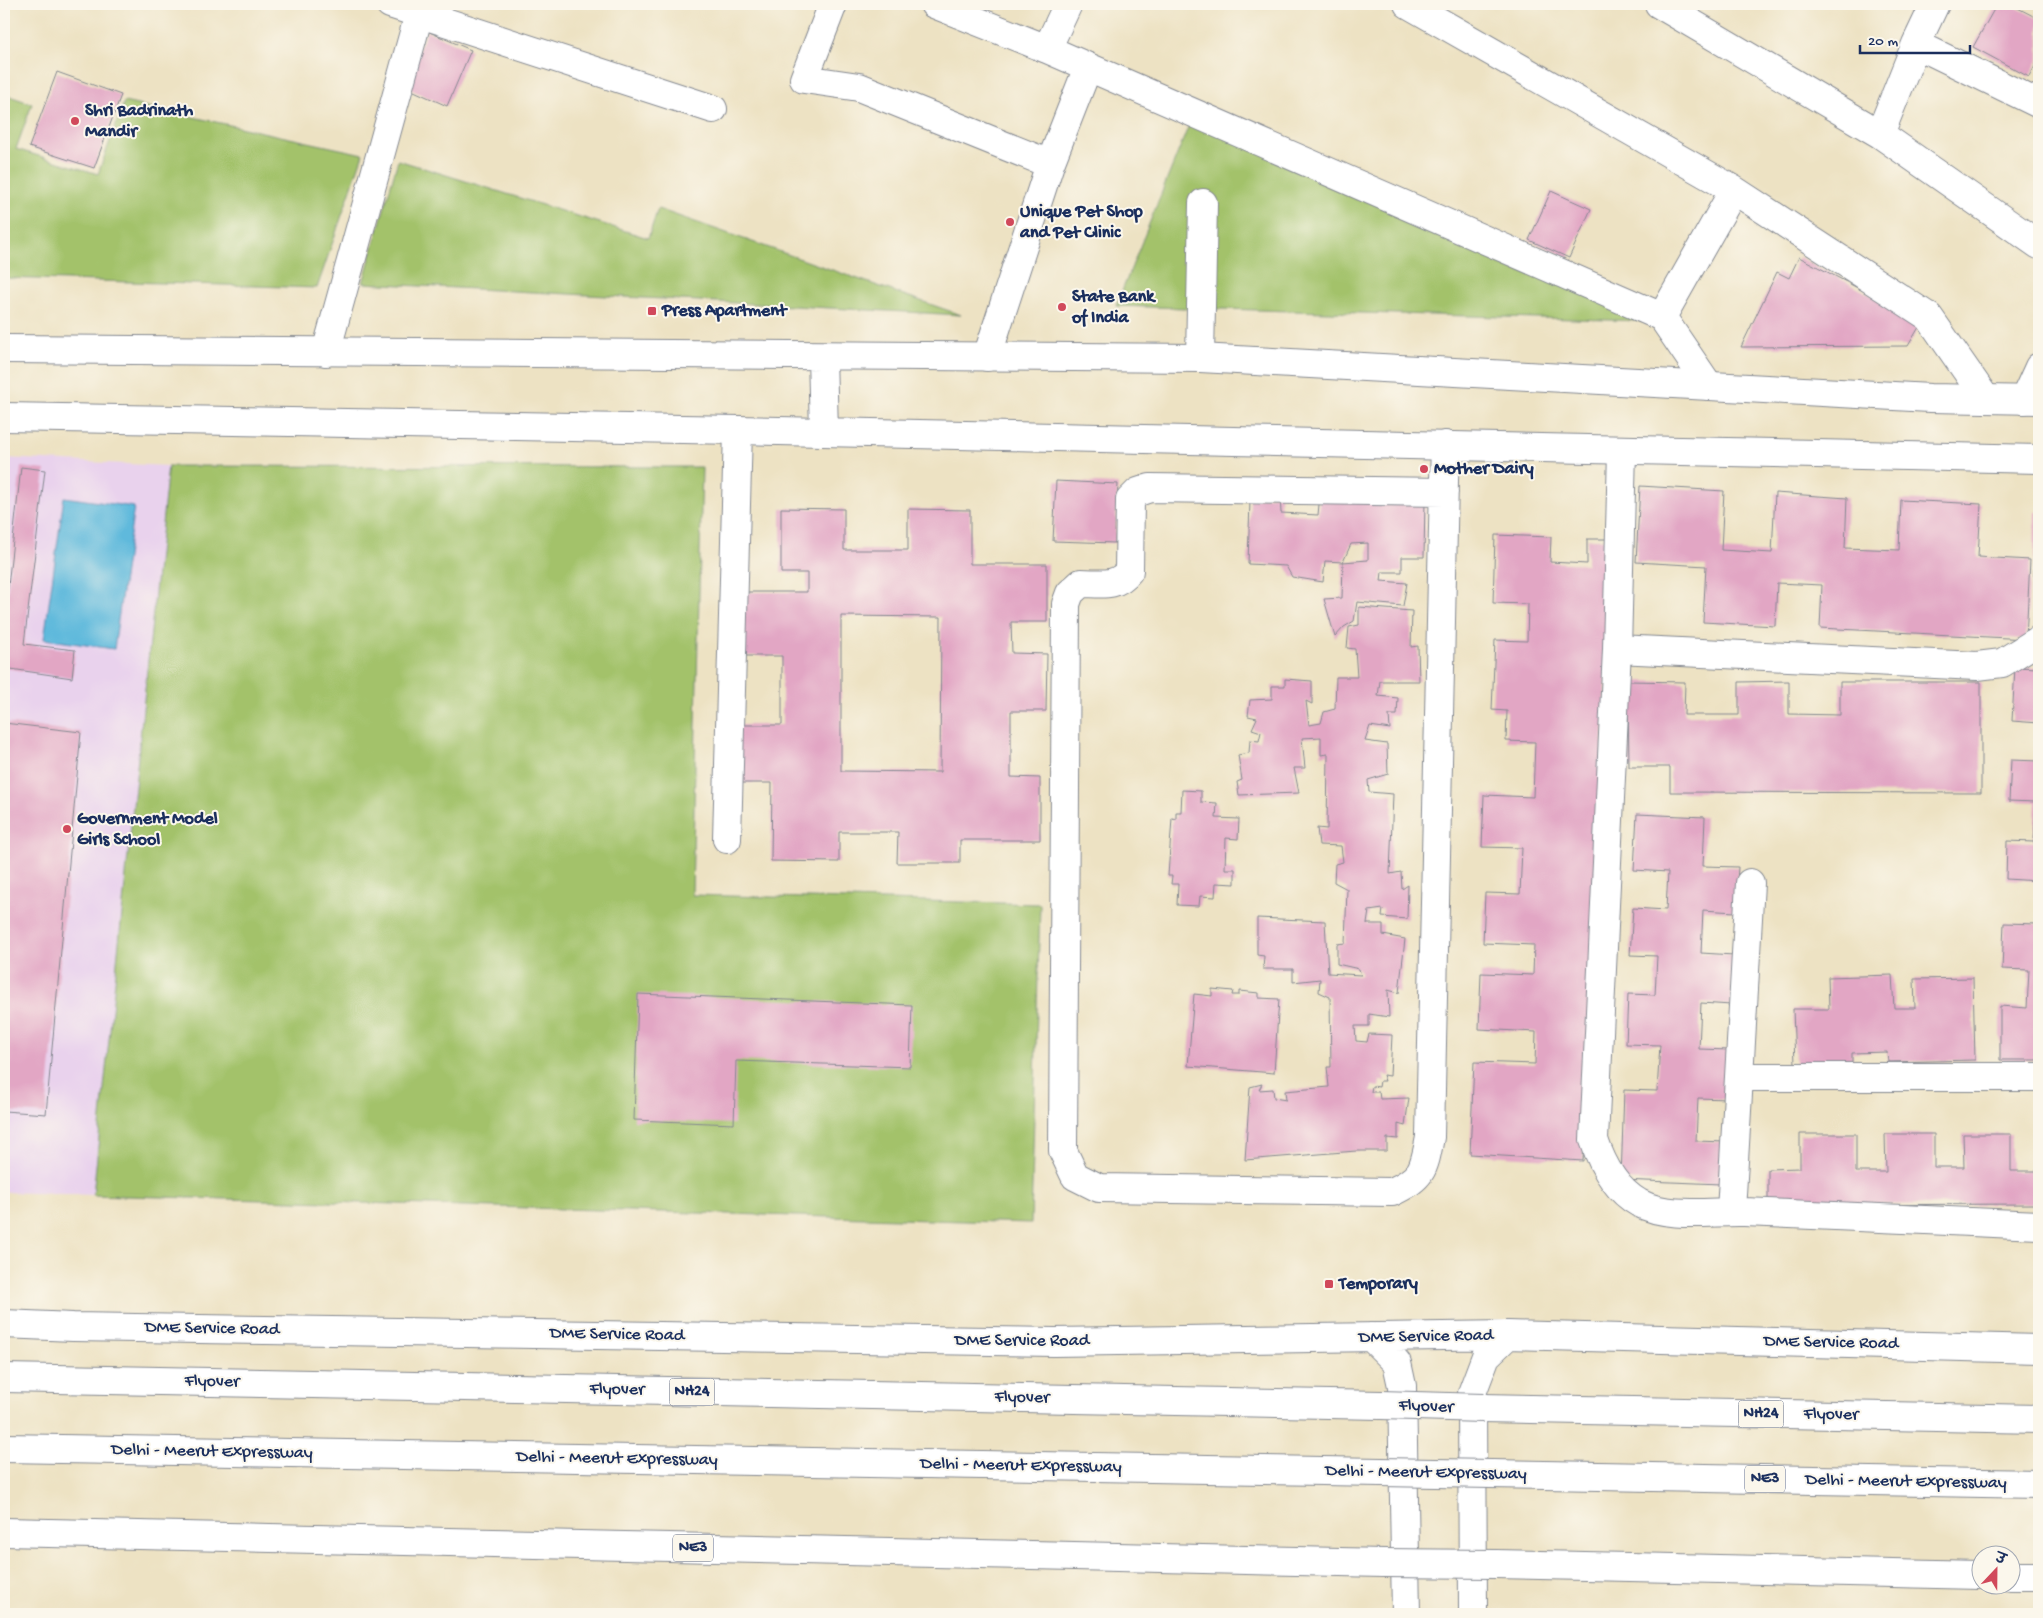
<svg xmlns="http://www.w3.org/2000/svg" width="2043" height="1618" font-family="'Gochi Hand','Playpen Sans Deva',sans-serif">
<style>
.built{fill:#e9d2ed}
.green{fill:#a3c26a;stroke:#5f7864}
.water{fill:#5fb9dc;stroke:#3d749d}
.building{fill:#e2a6c4;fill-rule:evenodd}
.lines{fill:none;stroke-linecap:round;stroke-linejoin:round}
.minor-casing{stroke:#848890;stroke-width:30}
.tertiary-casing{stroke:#848890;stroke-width:30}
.secondary-casing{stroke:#848890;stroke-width:30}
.trunk-casing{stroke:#848890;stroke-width:30}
.motorway-casing{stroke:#848890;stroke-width:30}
.minor{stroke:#fff;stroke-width:28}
.tertiary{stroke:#fff;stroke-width:28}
.secondary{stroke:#fff;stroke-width:28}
.trunk{stroke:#fff;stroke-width:28}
.motorway{stroke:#fff;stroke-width:28}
.trunk-bridge-casing{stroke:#848890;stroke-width:30;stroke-linecap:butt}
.motorway-bridge-casing{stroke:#848890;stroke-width:30;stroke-linecap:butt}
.trunk-bridge{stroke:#fff;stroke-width:28}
.motorway-bridge{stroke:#fff;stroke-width:28}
.poi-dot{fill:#d1495b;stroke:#fbf7ec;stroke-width:2}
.labels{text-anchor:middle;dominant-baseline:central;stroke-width:4;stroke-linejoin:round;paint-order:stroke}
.shield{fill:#fbf7ec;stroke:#5e6b89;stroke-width:1}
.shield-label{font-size:16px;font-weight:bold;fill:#1b2f5e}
.poi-label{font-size:18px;font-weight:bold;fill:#1b2f5e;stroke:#fbf7ec;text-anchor:start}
.street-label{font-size:18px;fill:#1b2f5e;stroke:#fbf7ec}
</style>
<rect width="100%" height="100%" fill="#fbf7ec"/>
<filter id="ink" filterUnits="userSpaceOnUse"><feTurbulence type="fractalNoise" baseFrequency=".02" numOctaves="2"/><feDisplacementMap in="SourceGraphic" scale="10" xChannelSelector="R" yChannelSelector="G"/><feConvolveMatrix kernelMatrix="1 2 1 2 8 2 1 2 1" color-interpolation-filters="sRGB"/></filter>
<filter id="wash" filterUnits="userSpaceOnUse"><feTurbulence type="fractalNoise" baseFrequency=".0096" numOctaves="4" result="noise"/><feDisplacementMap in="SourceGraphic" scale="20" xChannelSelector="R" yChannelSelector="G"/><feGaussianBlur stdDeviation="1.12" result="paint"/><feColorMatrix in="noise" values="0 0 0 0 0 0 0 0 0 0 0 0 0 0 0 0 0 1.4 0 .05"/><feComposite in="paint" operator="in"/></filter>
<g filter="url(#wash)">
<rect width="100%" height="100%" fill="#ede2c3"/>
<path class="built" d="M 4,458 L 168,466 L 93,1195 L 4,1192 Z"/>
<path class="green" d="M 4,94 L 32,104 L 16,149 L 98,174 L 124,102 L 363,154 L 317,288 L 4,278 Z
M 1191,120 L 1643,321 L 1116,306 Z
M 398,160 L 648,238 L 658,209 L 961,315 L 363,283 Z
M 168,466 L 702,467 L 692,895 L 1040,904 L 1031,1223 L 93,1195 Z"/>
<path class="water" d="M 64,497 L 134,507 L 114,649 L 44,639 Z"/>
<g id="blocks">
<path class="building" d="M 1997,4 L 2010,4 L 2039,19 L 2039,59 L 2029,77 L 1973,47 Z
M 427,31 L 471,50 L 447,106 L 403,86 Z
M 57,72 L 121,95 L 94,168 L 29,147 Z
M 1551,191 L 1591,209 L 1569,258 L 1529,240 Z
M 1799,257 L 1922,322 L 1908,346 L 1741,347 L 1777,272 L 1789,278 Z
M 21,467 L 45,470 L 24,644 L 75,650 L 72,678 L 4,668 L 4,623 Z
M 1056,481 L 1118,484 L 1115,543 L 1053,541 Z
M 1640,486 L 1724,491 L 1721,550 L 1772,553 L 1775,493 L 1847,498 L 1845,548 L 1899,550 L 1901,500 L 1981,504 L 1978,557 L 2030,560 L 2026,639 L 1820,628 L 1822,585 L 1777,583 L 1775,626 L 1703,622 L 1706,566 L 1636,562 Z
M 1280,494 L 1281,513 L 1318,515 L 1320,494 L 1425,500 L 1424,557 L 1402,557 L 1402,572 L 1382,572 L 1381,581 L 1407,583 L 1403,606 L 1357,602 L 1354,621 L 1344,627 L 1335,637 L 1324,599 L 1342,598 L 1343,562 L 1325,561 L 1323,582 L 1292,577 L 1286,566 L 1248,564 L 1250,500 ZM 1368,543 L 1368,560 L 1343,562 L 1351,544 Z
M 781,508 L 844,509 L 844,550 L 908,550 L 908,509 L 970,510 L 970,564 L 1047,564 L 1047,622 L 1011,622 L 1012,653 L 1047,654 L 1046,711 L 1011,711 L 1011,777 L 1040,778 L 1040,840 L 960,840 L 960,863 L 897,863 L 898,832 L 839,832 L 839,862 L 771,861 L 772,783 L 738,783 L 739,725 L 782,725 L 782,656 L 740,656 L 740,592 L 807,592 L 807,573 L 781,573 ZM 841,616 L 941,617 L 940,772 L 841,771 Z
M 2035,511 L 2039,511 L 2039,576 L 2034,576 Z
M 1495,535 L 1551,537 L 1550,562 L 1587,564 L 1587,539 L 1613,539 L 1583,1161 L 1470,1154 L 1474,1062 L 1535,1064 L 1536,1032 L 1479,1029 L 1481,973 L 1533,975 L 1534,945 L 1483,943 L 1485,893 L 1520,894 L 1522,848 L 1482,847 L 1484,795 L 1533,797 L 1535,742 L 1506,741 L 1507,711 L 1492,710 L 1495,640 L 1527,641 L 1528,604 L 1493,603 Z
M 1359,607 L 1412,611 L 1411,647 L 1418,646 L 1419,681 L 1380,681 L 1378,696 L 1398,698 L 1397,715 L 1389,715 L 1390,729 L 1370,726 L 1365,741 L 1387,744 L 1388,774 L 1368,780 L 1369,792 L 1393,794 L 1390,874 L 1401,872 L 1402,889 L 1408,885 L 1407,919 L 1382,917 L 1383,909 L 1369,911 L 1367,924 L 1383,924 L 1383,935 L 1405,939 L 1399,993 L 1388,990 L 1389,1017 L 1369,1014 L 1369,1026 L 1355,1026 L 1356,1041 L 1367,1042 L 1369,1034 L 1392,1035 L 1390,1076 L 1383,1075 L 1385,1081 L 1380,1081 L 1379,1087 L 1372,1086 L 1371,1092 L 1379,1092 L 1380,1099 L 1409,1098 L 1405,1126 L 1398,1124 L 1398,1139 L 1387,1138 L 1387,1151 L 1356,1151 L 1245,1160 L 1250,1087 L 1262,1084 L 1259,1090 L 1273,1089 L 1274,1098 L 1286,1100 L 1285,1091 L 1329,1087 L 1327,1067 L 1331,1067 L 1330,997 L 1319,992 L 1320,979 L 1293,982 L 1293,969 L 1263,969 L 1264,956 L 1257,955 L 1257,918 L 1325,921 L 1328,973 L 1361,975 L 1359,969 L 1337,964 L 1337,944 L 1345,943 L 1347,889 L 1334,882 L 1335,864 L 1343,862 L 1341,846 L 1319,845 L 1317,828 L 1327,829 L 1328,754 L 1321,755 L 1321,737 L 1302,738 L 1305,768 L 1294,768 L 1299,793 L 1239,795 L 1237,782 L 1242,780 L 1238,755 L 1249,753 L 1250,740 L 1259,741 L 1261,732 L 1252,729 L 1257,718 L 1248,716 L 1250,700 L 1272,699 L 1272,686 L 1285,686 L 1285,679 L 1312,681 L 1312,704 L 1306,701 L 1309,725 L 1321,723 L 1324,712 L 1335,709 L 1336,677 L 1357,677 L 1355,649 L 1347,648 L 1349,627 L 1359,625 Z
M 2015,667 L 2039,668 L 2039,723 L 2012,721 Z
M 1628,681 L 1685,682 L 1684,715 L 1739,715 L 1739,682 L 1789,681 L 1789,714 L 1840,715 L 1840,682 L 1981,682 L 1981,793 L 1670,792 L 1670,767 L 1629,767 Z
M 4,723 L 81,732 L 46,1114 L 4,1111 Z
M 2011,760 L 2039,761 L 2039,881 L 2006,879 L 2007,841 L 2034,842 L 2036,802 L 2009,801 Z
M 1182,790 L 1201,791 L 1201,802 L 1217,803 L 1216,818 L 1239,819 L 1238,839 L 1226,838 L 1225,869 L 1235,869 L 1235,884 L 1216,883 L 1215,897 L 1200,896 L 1199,906 L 1177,905 L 1178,884 L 1171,884 L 1172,876 L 1168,876 L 1172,818 L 1176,819 L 1176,812 L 1181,812 Z
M 1637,814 L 1705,817 L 1703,866 L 1738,867 L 1735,912 L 1703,910 L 1701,953 L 1734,955 L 1731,1005 L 1701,1003 L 1699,1049 L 1729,1050 L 1727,1099 L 1698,1098 L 1696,1141 L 1725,1142 L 1721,1184 L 1621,1180 L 1624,1090 L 1657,1091 L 1660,1045 L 1626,1044 L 1628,994 L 1655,995 L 1657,956 L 1630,955 L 1633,908 L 1666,910 L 1668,872 L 1634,870 Z
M 2038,920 L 2039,1060 L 2000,1060 L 2000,1006 L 2027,1008 L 2029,970 L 2002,969 L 2004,923 L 2038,924 Z
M 1892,975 L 1894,1008 L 1915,1008 L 1914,979 L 1973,978 L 1975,1060 L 1888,1062 L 1887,1052 L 1852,1053 L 1852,1063 L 1795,1064 L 1793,1009 L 1829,1009 L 1828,977 Z
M 1212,989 L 1233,991 L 1232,995 L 1239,995 L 1239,991 L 1259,993 L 1259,998 L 1279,999 L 1274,1073 L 1188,1066 L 1194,994 L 1212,996 Z
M 638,994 L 912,1005 L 910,1067 L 736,1061 L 734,1124 L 634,1120 Z
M 1800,1134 L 1856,1134 L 1856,1172 L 1886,1172 L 1885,1134 L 1934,1134 L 1934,1167 L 1964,1167 L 1963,1134 L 2011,1134 L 2011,1171 L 2039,1171 L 2039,1204 L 1768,1205 L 1768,1169 L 1800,1168 Z"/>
</g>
</g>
<g filter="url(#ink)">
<use href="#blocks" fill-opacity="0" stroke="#848890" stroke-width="1"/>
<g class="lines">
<defs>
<path id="minor" d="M 390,4 L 713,109
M 833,4 L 804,79 L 859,87 L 1050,164
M 934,4 L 1047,49 L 1662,317
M 1408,4 L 1734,190 L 1929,317 L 1986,399
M 1659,4 L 1880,134 L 2039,245
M 1916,44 L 2039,104
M 1047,49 L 1068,4
M 1880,134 L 1916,44 L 1935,4
M 326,352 L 419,14 L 424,4
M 987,357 L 1050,164 L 1088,67
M 1200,358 L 1203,203
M 1709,386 L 1662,317 L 1734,190
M 2024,400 L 2039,367
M 1622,450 L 1617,649 L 1594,1140 C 1602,1164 1616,1190 1639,1203 C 1669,1219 1712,1211 1744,1212 C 1843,1216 1941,1221 2039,1225
M 1444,492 L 1150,488 L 1138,492 L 1130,500 L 1129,571 C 1116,588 1100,583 1081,583 L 1070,593 L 1066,604 L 1063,1151 L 1075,1176 L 1099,1188 L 1392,1192 C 1423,1178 1424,1169 1430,1137 L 1444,481 L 1445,445
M 1617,649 L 1977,666 L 2002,663 L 2039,640
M 727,839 L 738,430
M 1739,1077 L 1750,883
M 1731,1211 L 1739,1077 L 2039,1077"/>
<path id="tertiary" d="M 4,1324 L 73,1327 L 1054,1342 L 1508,1335 L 2039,1349
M 1371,1337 L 1397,1363 L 1402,1386 L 1406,1614
M 1473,1614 L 1472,1393 L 1486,1356 L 1508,1335"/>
<path id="secondary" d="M 4,349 L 1200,358 L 1930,398 L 2039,400
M 822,356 L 824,432
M 4,417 L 738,430 L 2039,459"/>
<path id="trunk" d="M 4,1378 L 1381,1405
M 1483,1408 L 2039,1419"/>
<path id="motorway" d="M 4,1448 L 1381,1472
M 1491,1474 L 2039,1484
M 4,1532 L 1383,1563
M 1495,1564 L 1980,1575
M 2010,1576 L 2039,1576"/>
</defs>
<use href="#minor" class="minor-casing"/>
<use href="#tertiary" class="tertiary-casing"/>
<use href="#secondary" class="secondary-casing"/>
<use href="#trunk" class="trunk-casing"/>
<use href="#motorway" class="motorway-casing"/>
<use href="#minor" class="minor"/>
<use href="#tertiary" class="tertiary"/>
<use href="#secondary" class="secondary"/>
<use href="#trunk" class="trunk"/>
<use href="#motorway" class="motorway"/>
<defs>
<path id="trunk-bridge" d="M 1381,1405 L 1483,1408"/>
<path id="motorway-bridge" d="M 1381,1472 L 1491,1474
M 1383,1563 L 1495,1564"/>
</defs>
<use href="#trunk-bridge" class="trunk-bridge-casing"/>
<use href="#motorway-bridge" class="motorway-bridge-casing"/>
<use href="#trunk-bridge" class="trunk-bridge"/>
<use href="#motorway-bridge" class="motorway-bridge"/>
</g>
</g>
<g class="poi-dot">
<circle cx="75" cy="121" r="5"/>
<circle cx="1010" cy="222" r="5"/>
<circle cx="1062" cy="307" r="5"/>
<rect x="647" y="306" width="10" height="10" rx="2.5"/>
<circle cx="1424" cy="469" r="5"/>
<circle cx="67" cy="829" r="5"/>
<rect x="1324" y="1279" width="10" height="10" rx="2.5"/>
</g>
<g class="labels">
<g class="shield">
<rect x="669.5" y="1378.5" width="45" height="27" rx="4"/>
<rect x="1738.5" y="1400.5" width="45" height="27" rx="4"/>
<rect x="1745" y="1465.5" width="40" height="27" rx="4"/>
<rect x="673" y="1534.5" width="40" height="27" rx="4"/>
</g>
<g class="shield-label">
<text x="692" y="1392">NH24</text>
<text x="1761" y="1414">NH24</text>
<text x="1765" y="1479">NE3</text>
<text x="693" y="1548">NE3</text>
</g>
<g class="poi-label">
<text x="85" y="111">Shri Badrinath<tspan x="85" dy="21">Mandir</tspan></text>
<text x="1020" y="212">Unique Pet Shop<tspan x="1020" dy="21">and Pet Clinic</tspan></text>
<text x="1072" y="297">State Bank<tspan x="1072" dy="21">of India</tspan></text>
<text x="662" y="311">Press Apartment</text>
<text x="1434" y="469">Mother Dairy</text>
<text x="77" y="819">Government Model<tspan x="77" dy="21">Girls School</tspan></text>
<text x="1339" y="1284">Temporary</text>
</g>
<g class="street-label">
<text transform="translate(212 1329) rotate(1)">DME Service Road</text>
<text transform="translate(617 1335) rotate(1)">DME Service Road</text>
<text transform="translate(1426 1337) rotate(-1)">DME Service Road</text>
<text x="1022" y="1341">DME Service Road</text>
<text transform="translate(1831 1343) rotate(1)">DME Service Road</text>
<text transform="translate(212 1382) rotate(1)">Flyover</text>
<text transform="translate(617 1390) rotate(1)">Flyover</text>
<text transform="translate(1022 1398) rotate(1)">Flyover</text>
<text transform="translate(1426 1407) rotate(2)">Flyover</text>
<text transform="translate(1831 1415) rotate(1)">Flyover</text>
<text transform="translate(212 1452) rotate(1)">Delhi - Meerut Expressway</text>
<text transform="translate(617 1459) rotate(1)">Delhi - Meerut Expressway</text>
<text transform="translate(1021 1466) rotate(1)">Delhi - Meerut Expressway</text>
<text transform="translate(1426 1473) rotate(1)">Delhi - Meerut Expressway</text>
<text transform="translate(1906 1482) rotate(1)">Delhi - Meerut Expressway</text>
</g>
</g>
<rect width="2043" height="1618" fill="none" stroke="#fbf7ec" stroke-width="20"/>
<g transform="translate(1996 1570) rotate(22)"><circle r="24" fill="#fbf7ec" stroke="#a1a7b3"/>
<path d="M0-4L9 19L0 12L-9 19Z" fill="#d1495b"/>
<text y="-8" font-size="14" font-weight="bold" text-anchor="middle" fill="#1b2f5e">उ</text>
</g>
<path d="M1860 45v8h110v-8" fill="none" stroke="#1b2f5e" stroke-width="2.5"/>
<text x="1868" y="45" font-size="15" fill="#1b2f5e" stroke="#fbf7ec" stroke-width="4" paint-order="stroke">20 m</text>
</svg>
